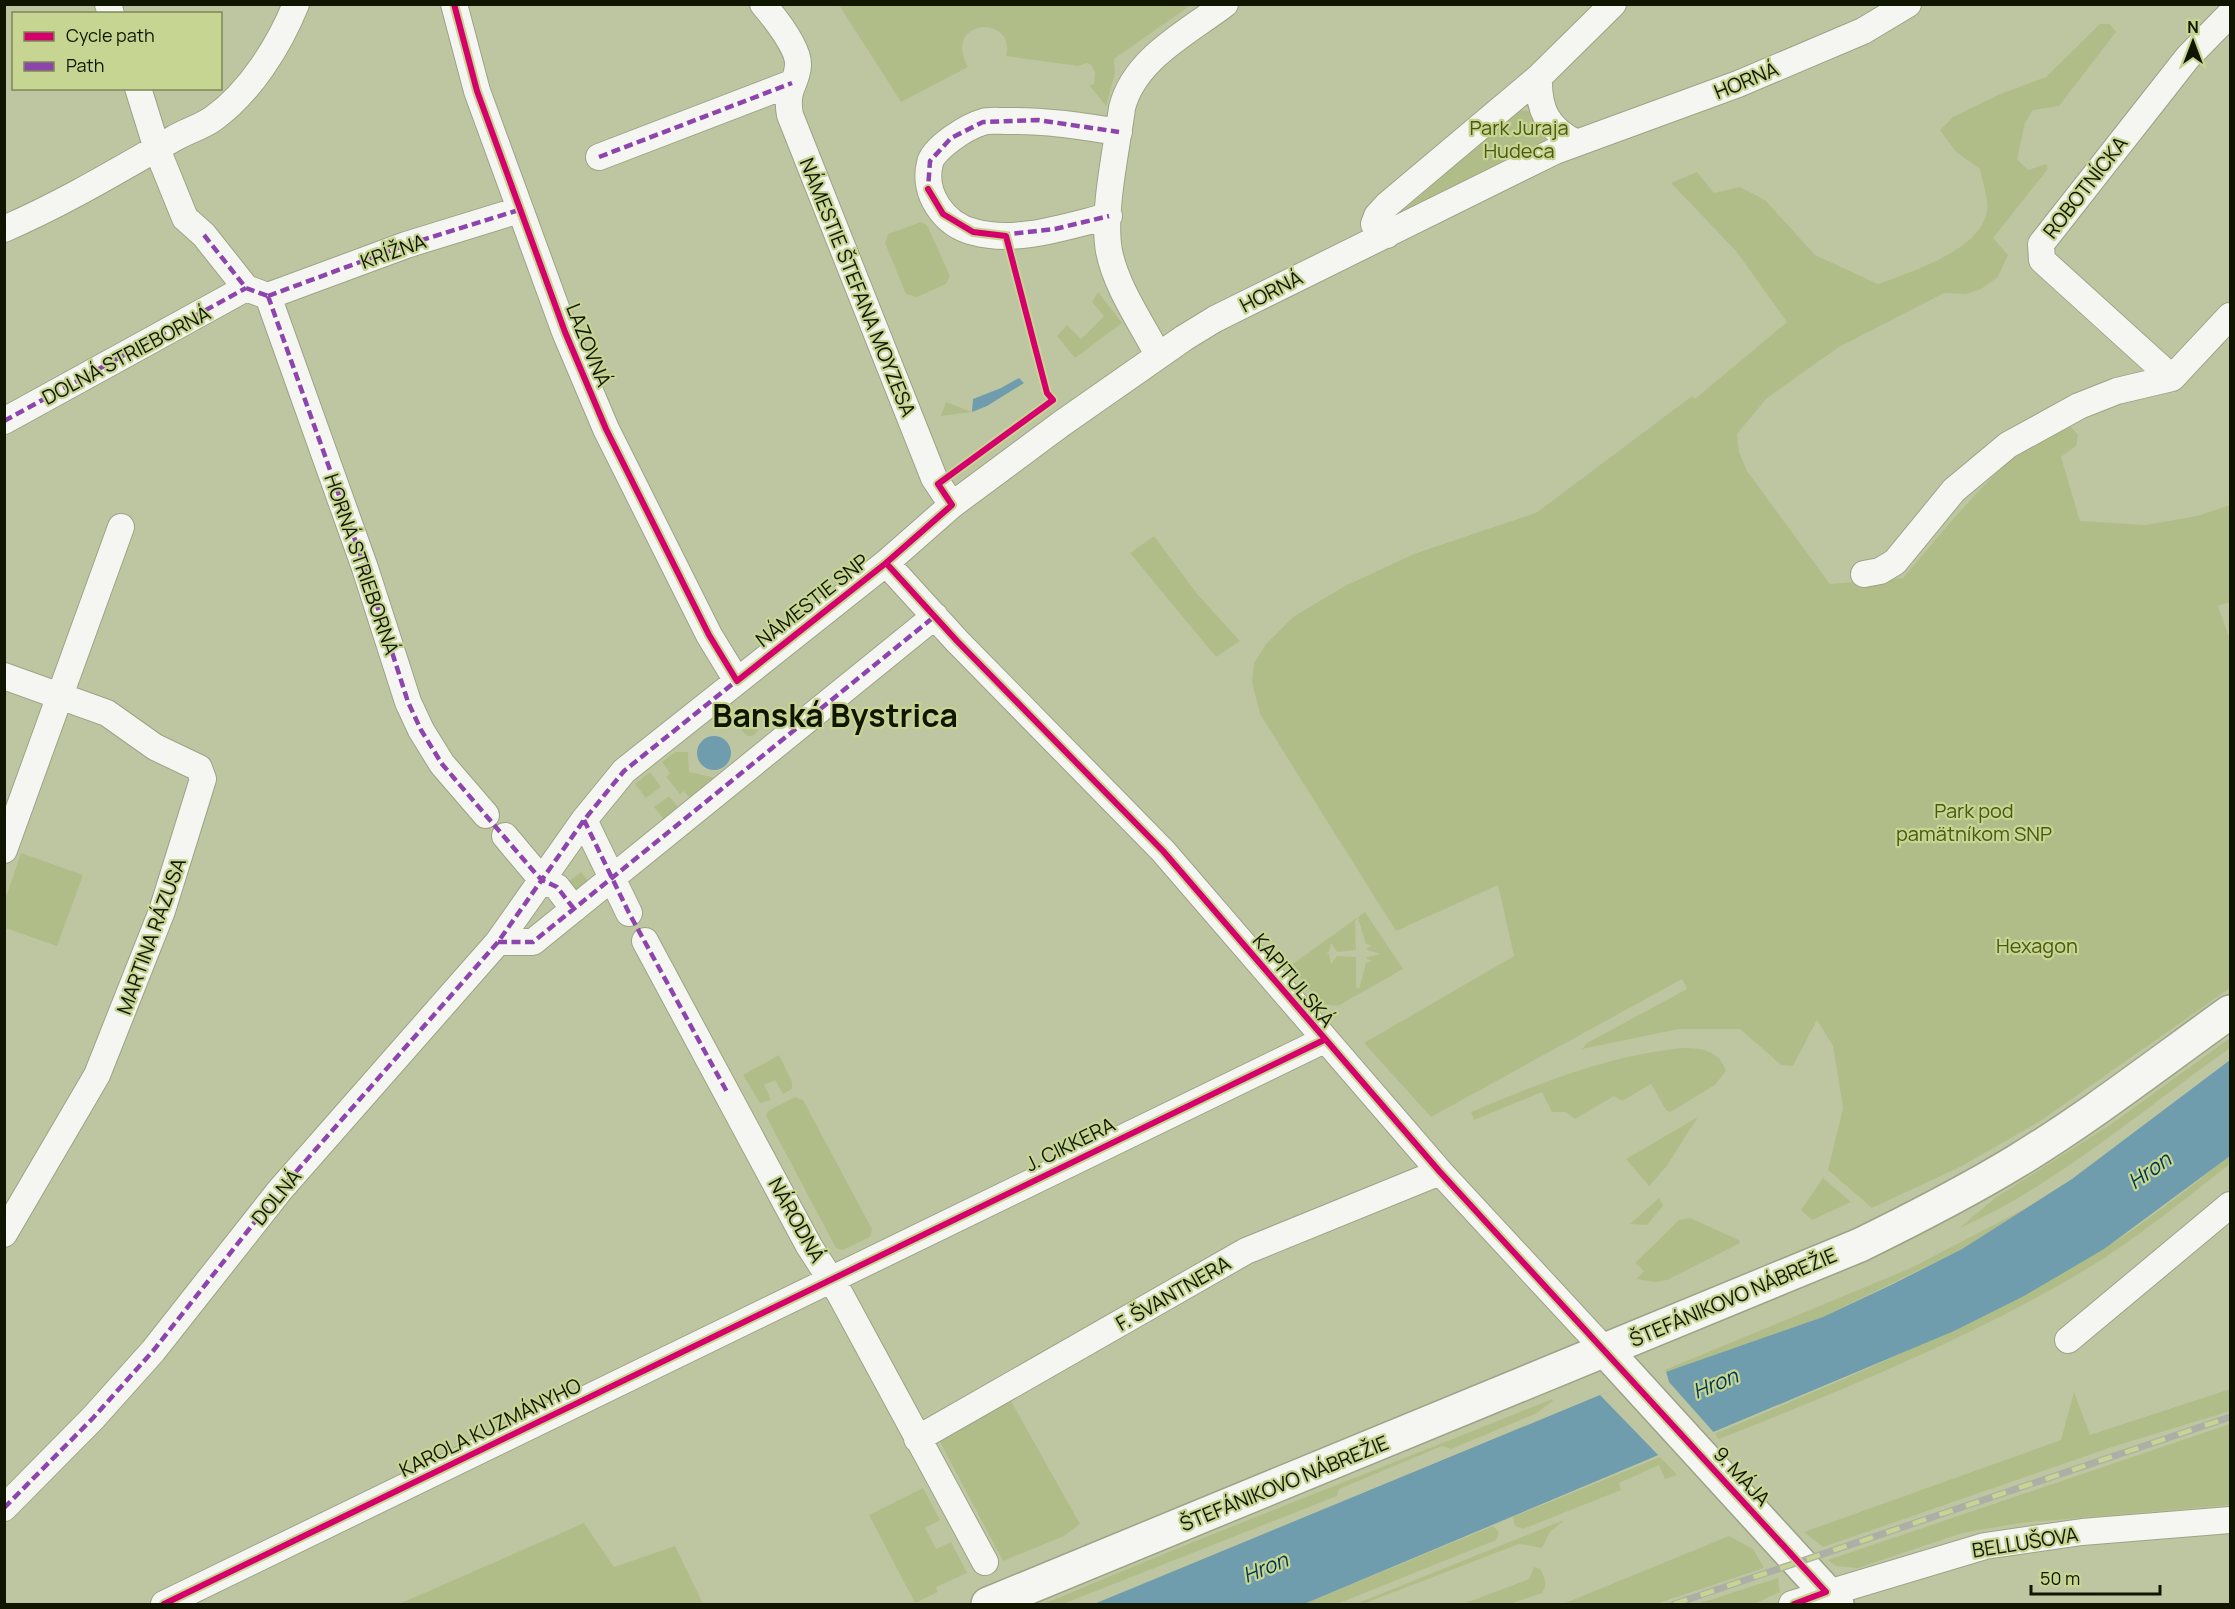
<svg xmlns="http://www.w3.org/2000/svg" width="2235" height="1609" font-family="Manrope,sans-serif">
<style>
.green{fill:#b1bd88;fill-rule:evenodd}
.water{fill:#6f9dae}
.pier{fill:#bec6a1}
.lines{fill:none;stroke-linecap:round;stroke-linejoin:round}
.minor-casing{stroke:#9ca386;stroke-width:28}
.major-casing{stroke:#9ca386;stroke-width:36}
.minor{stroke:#f5f6f1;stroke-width:26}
.major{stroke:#f5f6f1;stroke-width:33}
.rail-casing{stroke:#adafa6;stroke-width:7}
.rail{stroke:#c6d592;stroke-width:4.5;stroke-dasharray:14;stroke-linecap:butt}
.quiet{stroke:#8e44ad;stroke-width:4.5;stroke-dasharray:9 4.5;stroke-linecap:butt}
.cycleway-casing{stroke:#c6d592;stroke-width:10}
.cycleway{stroke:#d6006c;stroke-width:6}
.labels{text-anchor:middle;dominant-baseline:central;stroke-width:4.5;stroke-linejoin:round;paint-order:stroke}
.street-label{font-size:20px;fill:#101500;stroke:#c6d592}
.park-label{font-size:20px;fill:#4c580e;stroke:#c6d592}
.water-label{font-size:21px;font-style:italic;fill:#003651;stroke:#c6d592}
.town-label{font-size:32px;font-weight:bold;fill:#101500;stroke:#c6d592}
</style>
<rect width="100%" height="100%" fill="#bec6a1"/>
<path class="green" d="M 839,5 L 1191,5 L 1114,59 L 1115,73 L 1106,106 L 1089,85 L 1094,84 L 1095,72 L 1091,65 L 1087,63 L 1078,66 L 1006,56 C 1017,14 941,18 968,67 L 901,102 Z
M 2100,24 L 2110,24 L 2116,32 L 2059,106 L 2033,110 L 2025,123 L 2017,159 L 2028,170 L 2046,164 L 2048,169 L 1993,238 L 2008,255 L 1998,277 L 1981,289 L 1966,294 L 1944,293 L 1839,347 L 1767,398 L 1737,434 L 1739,452 L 1747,471 L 1830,584 L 1903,578 C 1936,541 2023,427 2070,426 L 2078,435 L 2076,446 L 2061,457 L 2080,521 L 2146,525 L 2197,516 L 2230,505 L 2230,602 L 2218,606 L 2230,640 L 2230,988 L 2039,1122 L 1962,1166 L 1872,1208 L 1828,1170 L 1843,1108 L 1833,1046 L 1817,1020 L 1793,1066 L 1781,1065 L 1740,1029 L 1679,1029 L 1582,1049 L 1587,1043 L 1687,989 L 1682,979 L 1431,1117 L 1364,1043 L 1514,956 L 1498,885 L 1396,931 L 1260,714 L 1252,682 L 1254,663 L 1266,644 L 1293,617 L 1345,586 L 1414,554 L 1536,513 L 1692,396 L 1695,399 L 1787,322 L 1736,251 L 1671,183 L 1697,172 L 1714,193 L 1740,187 L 1765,200 L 1815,255 L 1878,284 C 1911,272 1981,250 1987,211 C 1989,199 1982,181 1980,169 L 1956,152 L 1940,130 L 1953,117 L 1998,95 L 2046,77 Z
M 1520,110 L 1533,112 L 1547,134 L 1545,147 L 1399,214 Z
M 921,222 L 927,225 L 950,276 L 946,284 L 917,297 L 906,294 L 885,243 L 888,234 Z
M 1098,292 L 1122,323 L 1075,358 L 1057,336 L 1067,325 L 1081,339 L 1104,316 L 1092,302 Z
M 946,402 L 972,412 L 941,416 Z
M 1154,536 L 1198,595 L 1240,641 L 1216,657 L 1130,553 Z
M742 728a8 8 0 1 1 16 0a8 8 0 1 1-16 0Z
M 675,752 L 688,752 L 689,772 L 721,779 L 693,802 L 684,791 L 680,794 L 666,777 L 670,773 L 662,762 Z
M 650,772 L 661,787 L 646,798 L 635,784 Z
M 669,796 L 680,810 L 666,822 L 654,807 Z
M 21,853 L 83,875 L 57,946 L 5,928 L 5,900 Z
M 581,872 L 593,887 L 576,902 L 563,886 Z
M 1365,912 L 1403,969 L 1338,1006 L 1322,1004 L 1290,966 ZM 1358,918 L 1366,944 L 1372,946 L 1367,948 L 1367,950 L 1380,954 L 1367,957 L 1367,959 L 1373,961 L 1366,963 L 1359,989 L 1356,987 L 1356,957 L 1337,956 L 1331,964 L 1329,954 L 1326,954 L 1329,952 L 1331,943 L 1337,952 L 1356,950 L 1355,921 Z
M 2230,1038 L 2230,1048 C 2140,1111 2059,1184 1958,1229 L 1995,1198 L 2110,1125 Z
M 1684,1048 C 1703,1048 1720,1051 1726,1071 L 1715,1085 L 1670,1112 L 1666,1110 L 1651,1084 L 1622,1101 L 1614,1096 L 1575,1119 L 1566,1112 L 1552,1112 L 1542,1092 L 1474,1120 L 1471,1112 C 1540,1083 1609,1055 1684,1048 Z
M 779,1055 L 792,1082 L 792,1089 L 783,1094 L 775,1080 L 764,1085 L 771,1100 L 760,1103 L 743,1075 Z
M 795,1097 L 803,1100 L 872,1229 L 870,1237 L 843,1250 L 836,1248 L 766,1116 L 768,1111 Z
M 1698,1117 L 1666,1167 L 1649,1186 L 1626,1159 Z
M 2230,1156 L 2230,1164 C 2180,1203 2130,1244 2075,1276 C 1962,1342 1840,1391 1719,1439 L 1714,1434 C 1846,1378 1979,1325 2101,1250 C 2146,1223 2188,1188 2230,1156 Z
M 1823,1178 L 1851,1202 L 1812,1220 L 1801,1210 Z
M 1659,1198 L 1663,1206 L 1647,1225 L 1630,1224 Z
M 2028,1207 L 1962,1249 L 1823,1317 L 1667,1374 L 1665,1370 L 1911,1268 Z
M 1690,1218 L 1739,1240 L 1740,1243 L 1667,1280 L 1656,1282 L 1636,1279 L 1644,1271 L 1635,1263 L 1679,1220 Z
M 2230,1389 L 2230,1411 L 2112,1447 L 1823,1547 L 1804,1532 L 2061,1440 L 2074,1392 L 2090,1435 Z
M 1552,1399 L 1553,1401 L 1535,1414 L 1451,1449 L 1442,1446 L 1339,1489 L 1337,1496 L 1063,1604 L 1044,1604 C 1212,1532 1383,1468 1552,1399 Z
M 1011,1401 L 1080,1524 L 1064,1536 L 1003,1561 L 940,1442 Z
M 2230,1424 L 2230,1505 L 2020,1523 L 1962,1533 L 1858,1568 L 1836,1566 L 1828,1560 Z
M 1660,1457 L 1677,1475 L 1665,1479 L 1659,1465 L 1619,1483 L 1621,1490 L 1523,1529 L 1515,1526 L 1513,1517 Z
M 923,1488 L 940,1520 L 925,1528 L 936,1549 L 951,1542 L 967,1573 L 936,1587 L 938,1592 L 915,1603 L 869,1515 Z
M 1564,1520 L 1550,1532 L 1542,1548 L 1519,1544 L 1363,1604 L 1356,1604 Z
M 584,1523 L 614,1567 L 675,1546 L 703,1604 L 399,1604 Z
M 1493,1526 L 1499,1532 L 1496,1540 L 1337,1604 L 1304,1604 Z
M 1729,1536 L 1753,1549 L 1764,1568 L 1656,1604 L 1563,1604 Z
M 1534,1567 L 1540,1569 C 1545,1577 1548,1585 1542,1593 L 1509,1604 L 1463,1604 L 1529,1579 Z
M 1778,1578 L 1780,1592 L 1754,1604 L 1697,1604 Z"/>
<path class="water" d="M 1019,378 L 1024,383 L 987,406 L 972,412 L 973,399 L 1001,388 Z
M697 753a17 17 0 1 1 34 0a17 17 0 1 1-34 0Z
M 2230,1060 L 2230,1156 L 2104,1249 L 2024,1296 L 1954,1331 L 1304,1604 L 1094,1604 L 1600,1395 L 1823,1317 L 1891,1285 L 1962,1249 L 2072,1179 Z"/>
<path class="pier" d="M 1666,1371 L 1669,1382 L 1717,1436 L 1662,1459 L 1600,1395 Z"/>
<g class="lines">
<defs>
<path id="minor" d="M 108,4 L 111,14
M 454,4 L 477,91 L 565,332 L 606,429 L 709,635 L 737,681
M 763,4 C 774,17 799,48 798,65 C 797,85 785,87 790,115 L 934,478 L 952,505
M 1539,77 C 1538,109 1547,129 1577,143
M 138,88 L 157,149 L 185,218 L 204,235 L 246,288 L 262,294
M 599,157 L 792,83
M 1109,216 C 1067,226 1017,244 974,232 C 944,225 922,193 930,163 C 933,148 968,126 983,122 C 989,120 998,121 1005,121 C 1044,120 1081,126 1119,132
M 4,229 C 64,203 117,171 173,139 C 186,131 202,127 214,118 C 250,92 279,46 296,4
M 1387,235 L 1379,232 L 1374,224 L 1377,216 L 1387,205 L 1539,77 L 1613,4
M 268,296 L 365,568 L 408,702 L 421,730 L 442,764 L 486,815
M 268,296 L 406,245 L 519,210
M 1158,355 C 1141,322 1116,287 1109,251 C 1102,213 1117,147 1122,108 C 1134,59 1187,33 1225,4
M 2172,378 L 2042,260 L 2041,244 L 2188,57 L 2230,14
M 4,421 L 246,288
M 886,563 L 957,641 L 1163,851 L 1440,1172 L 1605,1350
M 1864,574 L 1880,571 L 1895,562 L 1954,490 L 2008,445 L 2079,406 L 2117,391 L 2172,378 L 2230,316
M 4,676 L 107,713 L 155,747 L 199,768 L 203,779 L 162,911 L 97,1075 L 4,1234
M 584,820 L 629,913
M 505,836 L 542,880 L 557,887 L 574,909
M 4,850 L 121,527
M 645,941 L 809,1246 L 840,1294 L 985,1562
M 498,942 L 533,942 L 935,616
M 2068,1340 L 2230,1205
M 917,1439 L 1246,1251 L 1440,1172
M 4,1508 L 93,1418 L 153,1351 L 280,1190 L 498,942 L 584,820 L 624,771 L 886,563 L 952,505 L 1061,424 L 1184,338 L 1215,319 L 1555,151 L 1738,84 L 1863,31 L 1908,4
M 164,1604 L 1324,1040
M 1792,1604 L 1985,1546 L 2082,1532 L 2230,1520"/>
<path id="major" d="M 1605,1350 L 1837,1604
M 988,1604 L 1860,1245 C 1913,1219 1966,1192 2017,1161 C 2091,1116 2160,1062 2230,1012"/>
</defs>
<use href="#minor" class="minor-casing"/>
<use href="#major" class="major-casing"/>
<use href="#minor" class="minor"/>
<use href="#major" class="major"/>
<defs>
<path id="rail" d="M 1674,1604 L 2230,1417"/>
</defs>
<use href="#rail" class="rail-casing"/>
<use href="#rail" class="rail"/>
<path class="quiet" d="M 599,157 L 792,83
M 931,194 L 928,189 L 930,161 L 951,138 L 983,122 L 1038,120 L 1119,132
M 204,235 L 246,288 L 268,296
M 1001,235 L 1055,229 L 1109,216
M 268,296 L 365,568 L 408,702 L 421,730 L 442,764 L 536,874 L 542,880 L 557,887 L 574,909
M 268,296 L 406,245 L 519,210
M 4,421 L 246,288
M 584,820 L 629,913 L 727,1092
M 498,942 L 533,942 L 935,616
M 4,1508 L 93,1418 L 153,1351 L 280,1190 L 498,942 L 584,820 L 624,771 L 740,678"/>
<defs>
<path id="cycleway" d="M 454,4 L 477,91 L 565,332 L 606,429 L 709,635 L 737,681 L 886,563 L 952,505 L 938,484 L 1053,400 L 1047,393 L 1006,236 L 973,232 L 943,214 L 928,189
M 886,563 L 957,641 L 1163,851 L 1440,1172 L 1826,1592 L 1794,1604
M 164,1604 L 1324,1040"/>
</defs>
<use href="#cycleway" class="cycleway-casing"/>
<use href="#cycleway" class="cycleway"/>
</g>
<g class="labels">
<g class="street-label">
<text transform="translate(1746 80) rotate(-22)">HORNÁ</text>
<text transform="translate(2085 187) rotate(-52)">ROBOTNÍCKA</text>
<text transform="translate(393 251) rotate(-19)">KRÍŽNA</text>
<text transform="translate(858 287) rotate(68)">NÁMESTIE ŠTEFANA MOYZESA</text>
<text transform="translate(1271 291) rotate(-27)">HORNÁ</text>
<text transform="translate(589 345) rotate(68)">LAZOVNÁ</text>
<text transform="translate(126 355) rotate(-28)">DOLNÁ STRIEBORNÁ</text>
<text transform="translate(362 564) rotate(71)">HORNÁ STRIEBORNÁ</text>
<text transform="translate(812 600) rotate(-38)">NÁMESTIE SNP</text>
<text transform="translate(151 936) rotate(-70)">MARTINA RÁZUSA</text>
<text transform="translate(1294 980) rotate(50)">KAPITULSKÁ</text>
<text transform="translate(1070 1144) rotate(-26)">J. CIKKERA</text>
<text transform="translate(276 1197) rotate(-51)">DOLNÁ</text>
<text transform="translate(797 1220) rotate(61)">NÁRODNÁ</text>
<text transform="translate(1173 1293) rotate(-30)">F. ŠVANTNERA</text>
<text transform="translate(1733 1297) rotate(-23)">ŠTEFÁNIKOVO NÁBREŽIE</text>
<text transform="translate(490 1427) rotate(-26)">KAROLA KUZMÁNYHO</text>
<text transform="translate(1742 1476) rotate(47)">9. MÁJA</text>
<text transform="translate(1284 1483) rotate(-22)">ŠTEFÁNIKOVO NÁBREŽIE</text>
<text transform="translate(2025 1542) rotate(-9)">BELLUŠOVA</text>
</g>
<g class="park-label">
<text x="1519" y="127">Park Juraja<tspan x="1519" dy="23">Hudeca</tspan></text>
<text x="1974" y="810">Park pod<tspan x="1974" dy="23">pamätníkom SNP</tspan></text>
<text x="2037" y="945">Hexagon</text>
</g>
<g class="water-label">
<text transform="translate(2149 1170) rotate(-35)">Hron</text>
<text transform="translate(1715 1383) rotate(-22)">Hron</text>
<text transform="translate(1265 1567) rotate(-22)">Hron</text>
</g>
<g class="town-label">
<text x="835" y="715">Banská Bystrica</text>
</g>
</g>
<rect width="2235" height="1609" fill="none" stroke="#101500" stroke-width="12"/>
<rect x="12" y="12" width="210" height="78" fill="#c6d592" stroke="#7d8858" stroke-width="1.5"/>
<rect x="24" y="32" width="30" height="9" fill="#d6006c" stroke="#7d8858" stroke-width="1.5"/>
<text x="66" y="42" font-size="18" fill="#101500">Cycle path</text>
<rect x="24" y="62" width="30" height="9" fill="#8e44ad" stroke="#7d8858" stroke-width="1.5"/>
<text x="66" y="72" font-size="18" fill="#101500">Path</text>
<g transform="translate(2193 42)" stroke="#c6d592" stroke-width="4.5" paint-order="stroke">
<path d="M0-4.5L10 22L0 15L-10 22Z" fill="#101500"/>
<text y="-9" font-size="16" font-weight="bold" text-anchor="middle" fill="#101500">N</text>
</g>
<path d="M2031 1585v9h129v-9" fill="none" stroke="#101500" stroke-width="3"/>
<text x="2040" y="1585" font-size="18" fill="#101500" stroke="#c6d592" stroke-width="4.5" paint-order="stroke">50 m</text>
</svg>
